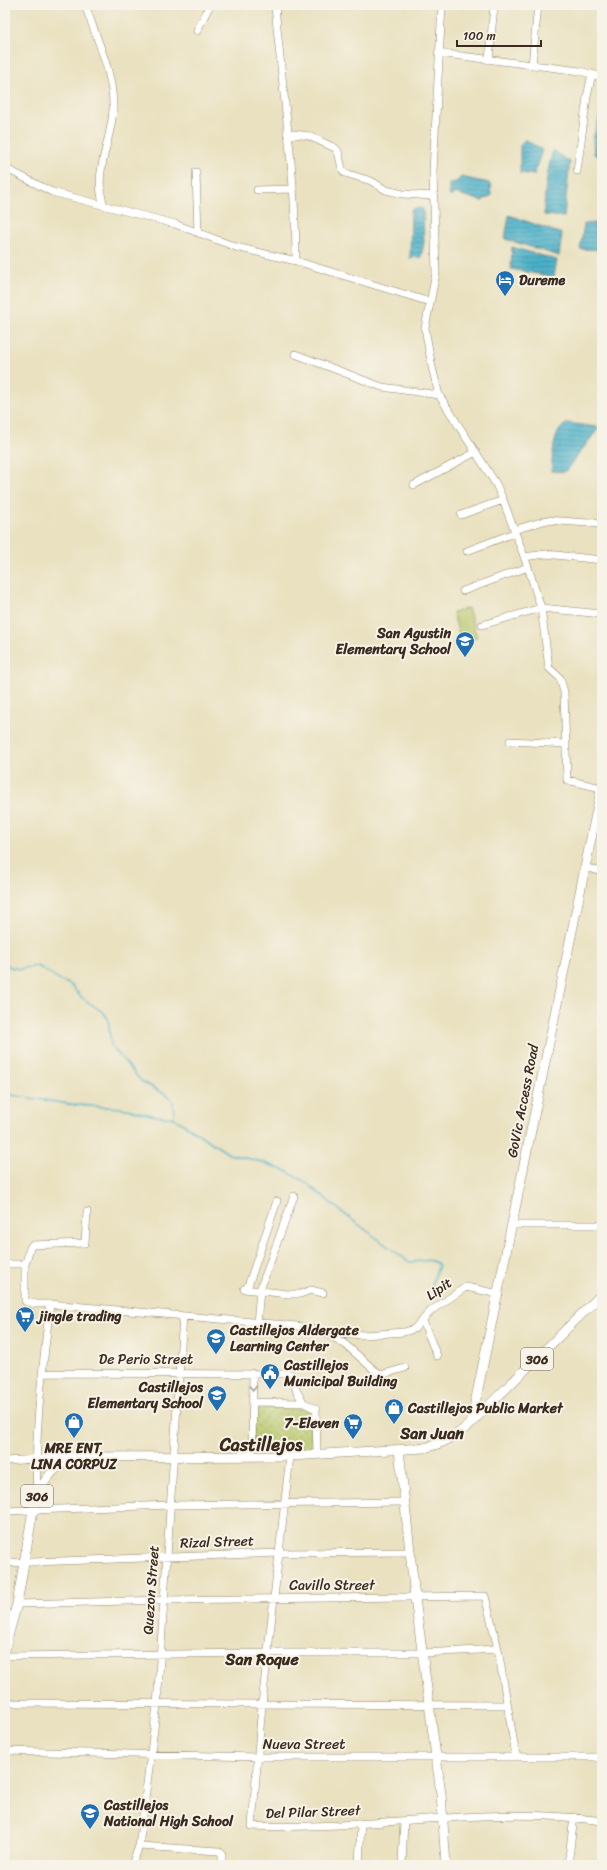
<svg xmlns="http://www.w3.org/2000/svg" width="607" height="1870" font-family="Sriracha,sans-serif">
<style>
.grass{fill:url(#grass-dots);stroke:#7a7944}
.garden{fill:#b9c86b;stroke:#7a7944}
.water{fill:url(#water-rules);stroke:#426d74}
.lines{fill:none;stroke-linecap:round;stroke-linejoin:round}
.stream{stroke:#4ab0c9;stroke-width:1.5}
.minor-casing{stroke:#92866e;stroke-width:8}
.major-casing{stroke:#92866e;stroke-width:10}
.minor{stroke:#fff;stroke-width:7}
.major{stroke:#fff;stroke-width:9}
.oneway{stroke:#a79f9a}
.labels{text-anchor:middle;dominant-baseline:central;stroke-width:4;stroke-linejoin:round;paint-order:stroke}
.shield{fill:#f7f3e8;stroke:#73665b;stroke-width:1}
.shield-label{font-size:13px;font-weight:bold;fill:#3b2a1e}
.poi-label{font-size:14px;font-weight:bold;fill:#3b2a1e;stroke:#f7f3e8;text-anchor:start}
.street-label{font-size:14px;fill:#3b2a1e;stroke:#f7f3e8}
.quarter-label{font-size:16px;font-weight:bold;fill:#3b2a1e;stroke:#f7f3e8}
.district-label{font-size:18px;font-weight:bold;fill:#3b2a1e;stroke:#f7f3e8}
</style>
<defs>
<pattern id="grass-dots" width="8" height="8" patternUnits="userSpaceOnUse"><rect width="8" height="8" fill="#b9c86b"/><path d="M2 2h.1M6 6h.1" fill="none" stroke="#98a357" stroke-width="1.8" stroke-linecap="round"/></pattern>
<pattern id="water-rules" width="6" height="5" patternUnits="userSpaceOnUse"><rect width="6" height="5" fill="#4ab0c9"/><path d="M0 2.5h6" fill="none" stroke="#3f8fa3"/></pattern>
</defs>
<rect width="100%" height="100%" fill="#f7f3e8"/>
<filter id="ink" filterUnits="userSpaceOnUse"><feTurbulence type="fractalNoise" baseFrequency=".025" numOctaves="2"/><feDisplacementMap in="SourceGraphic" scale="8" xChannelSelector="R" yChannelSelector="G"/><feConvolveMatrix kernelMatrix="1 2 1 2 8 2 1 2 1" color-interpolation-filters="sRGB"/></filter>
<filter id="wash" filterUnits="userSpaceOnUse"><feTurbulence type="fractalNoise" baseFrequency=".012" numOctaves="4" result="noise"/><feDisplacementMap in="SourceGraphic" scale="16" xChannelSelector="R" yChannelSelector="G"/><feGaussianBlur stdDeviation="0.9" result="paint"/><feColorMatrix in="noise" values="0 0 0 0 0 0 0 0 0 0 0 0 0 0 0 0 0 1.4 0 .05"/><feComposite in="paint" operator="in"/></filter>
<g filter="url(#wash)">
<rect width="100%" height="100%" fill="#e9e1bf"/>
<path class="grass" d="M 303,1406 L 310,1412 L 312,1448 L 253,1451 L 253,1407 Z"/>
<path class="garden" d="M 468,608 L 477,637 L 461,642 L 453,613 Z"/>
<path class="water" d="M 602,108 L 602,159 L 594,154 L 593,138 Z
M 525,139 L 542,150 L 534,175 L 520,173 L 520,146 Z
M 553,150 L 570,162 L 564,217 L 544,215 C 544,193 547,171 553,150 Z
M 461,177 L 489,183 L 492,186 L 490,191 L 492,195 L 482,201 L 454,193 L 451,197 L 449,194 L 449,183 L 456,182 Z
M 417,208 L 423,209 L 424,243 L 421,257 L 410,258 L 411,210 Z
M 509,215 L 562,234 L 559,256 L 505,239 Z
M 599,223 L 602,225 L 602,250 L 580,249 L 584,224 Z
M 512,247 L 557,260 L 554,277 L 511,269 Z
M 568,423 L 597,427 L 598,429 L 565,472 L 551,471 C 553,457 552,429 568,423 Z"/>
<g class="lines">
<path class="stream" d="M 5,963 L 10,967 L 20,969 L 36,966 L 43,969 L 57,979 L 71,985 L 81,997 L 104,1013 L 108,1019 L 111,1045 L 114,1049 L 141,1081 L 168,1096 L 173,1101 L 174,1118
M 5,1094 L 76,1105 L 122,1108 L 156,1116 L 174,1118 L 229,1154 L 262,1162 L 286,1171 L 304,1181 L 343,1213 L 409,1262 C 420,1262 431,1257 439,1265 C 435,1277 427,1287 438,1297"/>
</g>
</g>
<g filter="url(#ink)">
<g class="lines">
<defs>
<path id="minor" d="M 85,5 C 96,37 114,74 113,109 C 112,141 92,173 104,205
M 275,5 C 282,90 296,175 296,261
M 442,5 L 433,171 L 436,273 L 425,328 L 432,367 L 439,395 L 496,484 L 503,500 L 528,567 L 541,608 L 549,668 L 560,678 L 564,692 L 567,780 L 601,788
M 197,31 L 210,5
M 438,53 L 580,71 L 602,77
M 489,60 L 494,5
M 532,65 L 538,5
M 287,133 L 309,136 L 335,148 L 338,151 L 342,169 L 345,173 L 371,181 L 386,190 L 403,194 L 433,196
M 5,168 L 52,192 L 175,224 L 236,247 L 296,261 L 430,302
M 577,171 L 587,97 L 592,74
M 196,172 L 198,233
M 257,190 L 292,189
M 295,354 L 382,387 L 439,395
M 414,485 L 476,452
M 461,515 L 503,500
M 514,530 L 547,520 L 602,524
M 467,551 L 514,533
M 524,557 L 546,554 L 602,560
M 463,591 L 528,567
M 482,625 L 541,608 L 602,614
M 510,741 L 566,744
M 584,867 L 602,872
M 513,1225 L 602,1225
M 5,1264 L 25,1264 C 29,1257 27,1251 32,1245 L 85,1243 L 87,1212
M 25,1264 L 25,1301 L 36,1304 L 50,1304 L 297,1326 L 326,1332 L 364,1335 L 404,1332 L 414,1329 L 432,1310 L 466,1287 L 499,1294
M 244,1289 L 288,1294 L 300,1294 L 311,1290 L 323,1293
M 247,1289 L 277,1201
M 423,1321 L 437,1356
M 257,1323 L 260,1290 L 294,1196
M 327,1333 L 346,1345 L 380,1375 L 405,1368
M 42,1373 L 291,1374 L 297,1392 L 304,1403
M 253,1402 L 304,1403 L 316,1409 L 317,1454
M 252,1456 L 253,1373
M 290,1456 L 262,1704 L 252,1826 C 368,1831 486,1804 602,1821
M 5,1461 L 71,1457
M 37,1495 C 34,1431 43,1367 50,1304
M 5,1511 L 171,1505 L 405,1502
M 5,1563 L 280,1553 L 410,1552
M 17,1604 L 164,1600 L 485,1596 L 498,1649 L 516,1756
M 5,1656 L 267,1653 L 423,1653 L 498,1649
M 5,1703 L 508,1705
M 5,1751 L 257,1757 L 596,1757 L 602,1760
M 139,1846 L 219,1851 L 222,1854 L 222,1865
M 132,1865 L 139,1846 L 157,1705 L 183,1316
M 359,1865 L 361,1824
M 402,1865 L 404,1821
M 568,1865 L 574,1817"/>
<path id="major" d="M 471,1423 L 602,785
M 399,1449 L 415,1598 L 441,1794 L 446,1865
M 5,1647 L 17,1604 L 33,1510 C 41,1483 48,1472 72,1457 L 290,1456 L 424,1448 C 445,1443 455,1437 471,1423 L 602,1294"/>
</defs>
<use href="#minor" class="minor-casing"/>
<use href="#major" class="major-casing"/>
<use href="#minor" class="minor"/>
<use href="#major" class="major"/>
</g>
<defs><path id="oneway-chevron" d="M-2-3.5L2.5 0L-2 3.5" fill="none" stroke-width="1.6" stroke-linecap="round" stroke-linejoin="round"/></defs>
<use class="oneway" href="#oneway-chevron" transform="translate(253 1388) rotate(90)"/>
</g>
<defs>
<symbol id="hotel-pin" viewBox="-11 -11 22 30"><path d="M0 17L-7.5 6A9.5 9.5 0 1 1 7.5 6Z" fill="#1f6fb2" stroke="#f7f3e8"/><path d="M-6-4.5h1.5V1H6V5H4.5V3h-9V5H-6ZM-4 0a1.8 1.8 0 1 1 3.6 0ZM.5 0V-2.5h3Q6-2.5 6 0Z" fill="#fff"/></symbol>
<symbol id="school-pin" viewBox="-11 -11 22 30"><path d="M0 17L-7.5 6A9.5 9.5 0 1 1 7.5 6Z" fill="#1f6fb2" stroke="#f7f3e8"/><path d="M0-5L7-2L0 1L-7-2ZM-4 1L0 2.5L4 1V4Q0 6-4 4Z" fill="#fff"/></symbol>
<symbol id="supermarket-pin" viewBox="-11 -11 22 30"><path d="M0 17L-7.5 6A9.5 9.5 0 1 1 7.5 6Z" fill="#1f6fb2" stroke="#f7f3e8"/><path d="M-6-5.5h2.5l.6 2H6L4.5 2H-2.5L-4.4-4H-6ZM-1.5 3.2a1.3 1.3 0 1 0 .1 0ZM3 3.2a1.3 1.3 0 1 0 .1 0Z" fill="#fff"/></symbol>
<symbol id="civic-pin" viewBox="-11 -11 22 30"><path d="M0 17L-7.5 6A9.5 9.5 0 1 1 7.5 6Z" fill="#1f6fb2" stroke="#f7f3e8"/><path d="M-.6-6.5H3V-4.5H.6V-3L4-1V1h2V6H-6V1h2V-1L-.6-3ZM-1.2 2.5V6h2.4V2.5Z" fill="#fff"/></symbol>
<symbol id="shop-pin" viewBox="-11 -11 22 30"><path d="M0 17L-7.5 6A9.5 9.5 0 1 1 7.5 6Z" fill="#1f6fb2" stroke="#f7f3e8"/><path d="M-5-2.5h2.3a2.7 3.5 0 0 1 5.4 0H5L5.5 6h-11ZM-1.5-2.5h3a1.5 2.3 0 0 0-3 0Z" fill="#fff"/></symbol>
</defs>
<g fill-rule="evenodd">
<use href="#hotel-pin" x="494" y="269" width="22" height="30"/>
<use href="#school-pin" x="454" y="630" width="22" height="30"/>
<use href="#supermarket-pin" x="14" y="1305" width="22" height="30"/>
<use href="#school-pin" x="205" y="1327" width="22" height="30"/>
<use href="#civic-pin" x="259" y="1362" width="22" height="30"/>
<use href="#school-pin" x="206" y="1384" width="22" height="30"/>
<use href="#shop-pin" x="383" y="1397" width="22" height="30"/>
<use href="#shop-pin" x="63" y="1411" width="22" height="30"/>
<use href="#supermarket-pin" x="342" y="1412" width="22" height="30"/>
<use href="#school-pin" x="79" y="1802" width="22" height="30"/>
</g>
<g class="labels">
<g class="shield">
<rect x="521" y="1348" width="32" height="22" rx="3"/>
<rect x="21" y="1485" width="32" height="22" rx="3"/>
</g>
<g class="shield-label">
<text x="537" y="1359">306</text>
<text x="37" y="1496">306</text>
</g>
<g class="poi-label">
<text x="519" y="280">Dureme</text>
<text x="451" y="633" text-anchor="end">San Agustin<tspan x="451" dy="16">Elementary School</tspan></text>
<text x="39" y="1316">jingle trading</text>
<text x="230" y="1330">Castillejos Aldergate<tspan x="230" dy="16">Learning Center</tspan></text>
<text x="284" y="1365">Castillejos<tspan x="284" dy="16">Municipal Building</tspan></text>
<text x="203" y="1387" text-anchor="end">Castillejos<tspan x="203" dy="16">Elementary School</tspan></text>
<text x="408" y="1408">Castillejos Public Market</text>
<text x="339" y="1423" text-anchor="end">7-Eleven</text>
<text x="74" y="1448" text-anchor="middle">MRE ENT,<tspan x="74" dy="16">LINA CORPUZ</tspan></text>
<text x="104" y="1805">Castillejos<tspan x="104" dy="16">National High School</tspan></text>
</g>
<g class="street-label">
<text transform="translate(523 1101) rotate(-79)">GoVic Access Road</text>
<text transform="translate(439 1289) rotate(-35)">Lipit</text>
<text x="146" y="1359">De Perio Street</text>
<text transform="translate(217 1542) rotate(-2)">Rizal Street</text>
<text x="332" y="1585">Cavillo Street</text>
<text transform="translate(151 1590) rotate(-86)">Quezon Street</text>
<text x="304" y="1744">Nueva Street</text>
<text transform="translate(313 1812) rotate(-2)">Del Pilar Street</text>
</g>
<g class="quarter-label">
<text x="432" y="1433">San Juan</text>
<text x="262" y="1659">San Roque</text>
</g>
<g class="district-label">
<text x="261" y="1445">Castillejos</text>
</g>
</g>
<rect width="607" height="1870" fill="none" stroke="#f7f3e8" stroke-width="20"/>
<path d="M457 40v6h84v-6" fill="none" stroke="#3b2a1e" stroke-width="2"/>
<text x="463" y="40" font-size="12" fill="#3b2a1e" stroke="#f7f3e8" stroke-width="3" paint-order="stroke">100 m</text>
</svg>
